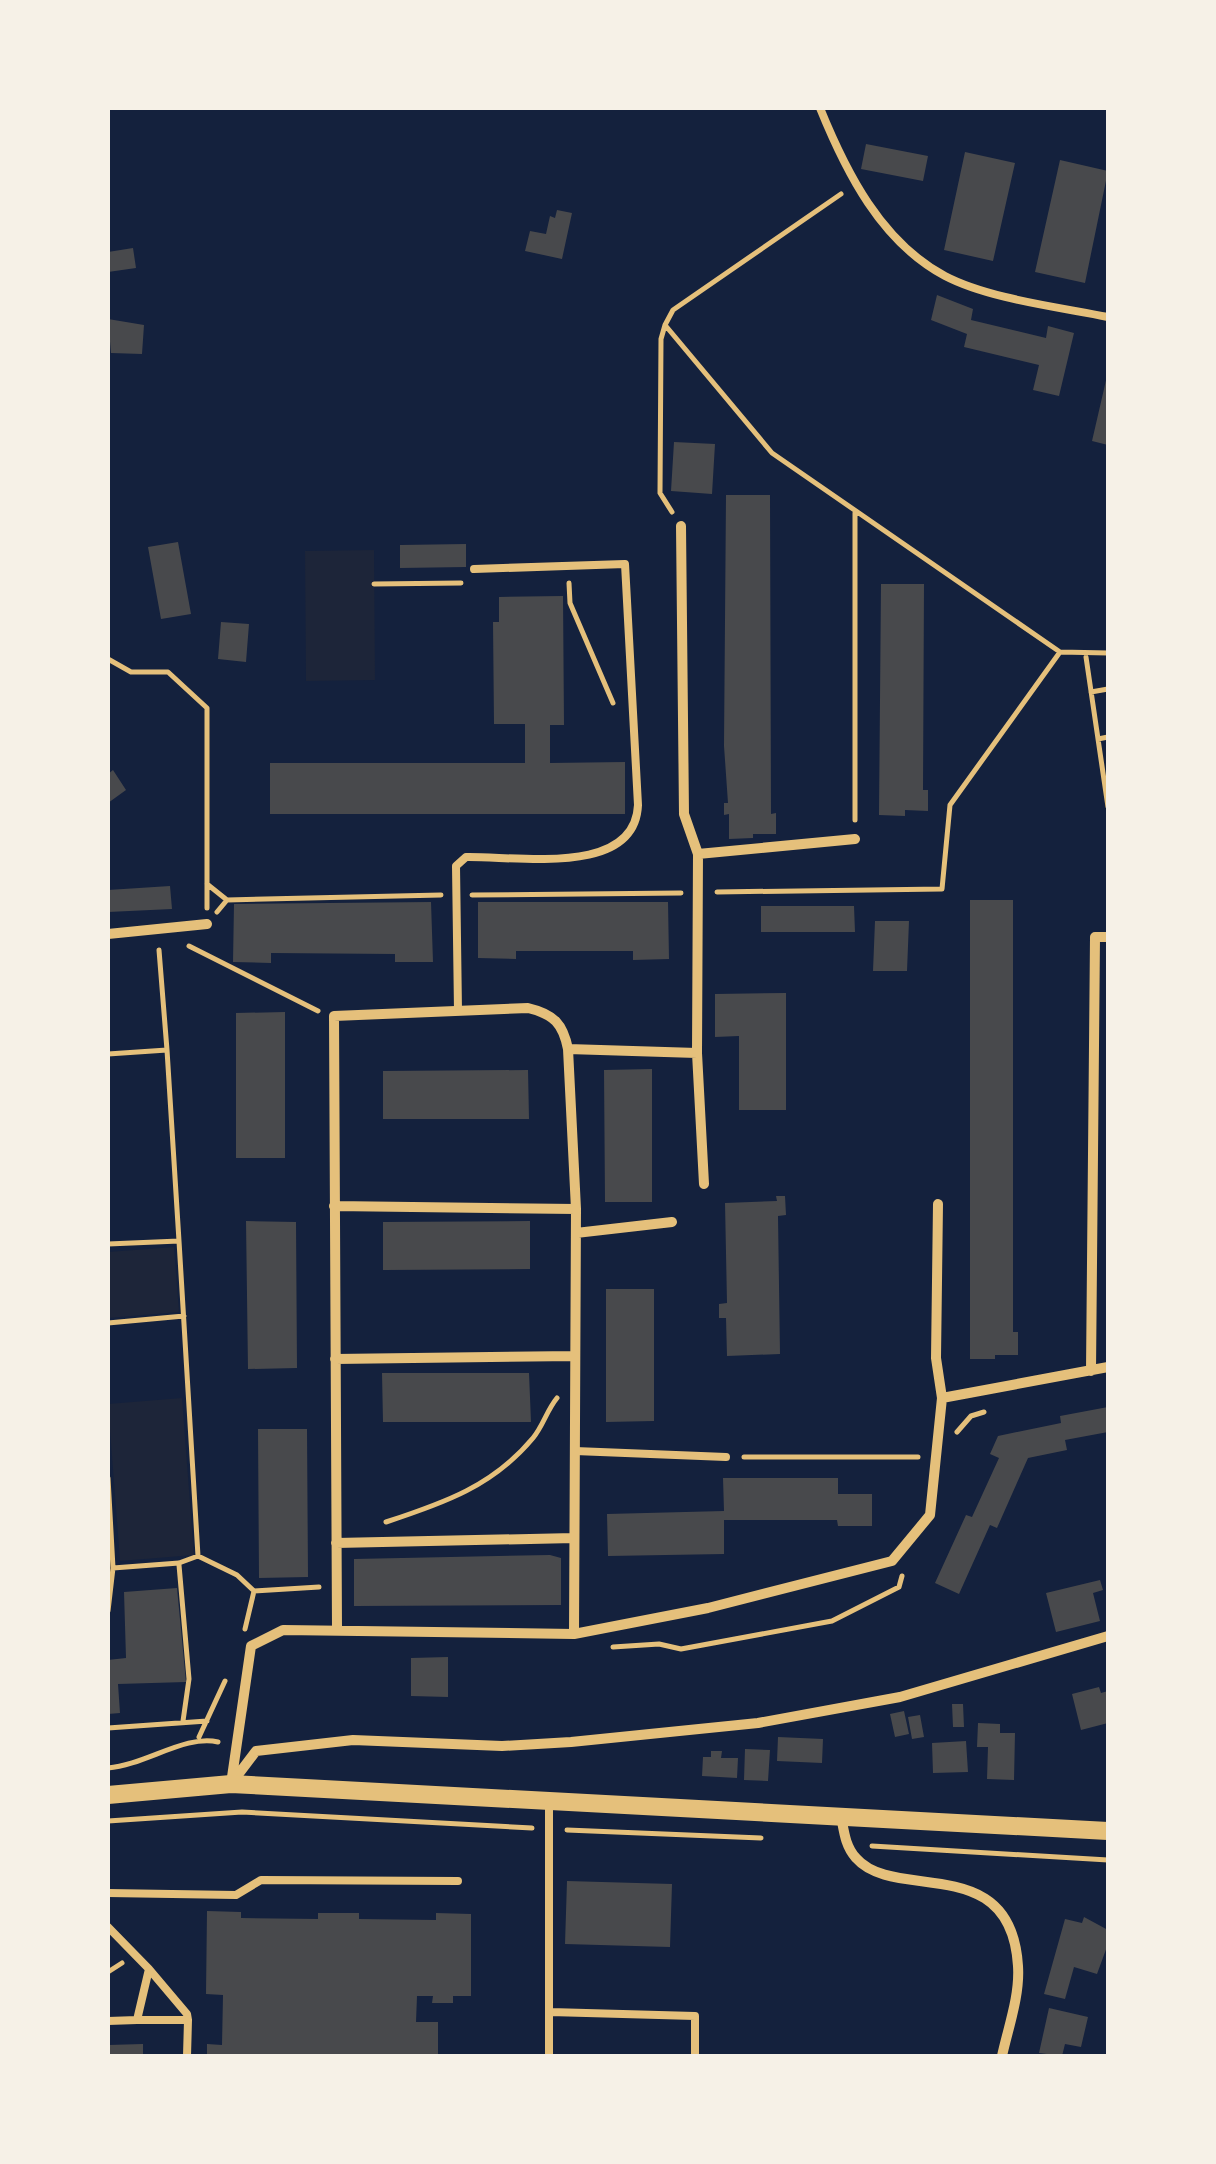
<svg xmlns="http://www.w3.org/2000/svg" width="1216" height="2164" font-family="Inter,sans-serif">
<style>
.green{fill:#1d2539}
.building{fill:#48494c}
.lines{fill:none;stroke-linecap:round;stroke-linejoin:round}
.path{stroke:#e5c07b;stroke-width:5}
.service{stroke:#e5c07b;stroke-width:8}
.minor{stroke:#e5c07b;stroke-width:10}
.tertiary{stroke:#e5c07b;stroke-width:18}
</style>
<rect width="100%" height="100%" fill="#14213d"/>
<path class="green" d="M 374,550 L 375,680 L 306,681 L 305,551 Z
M 174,1247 L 179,1312 L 108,1318 L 108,1252 Z
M 182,1398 L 194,1555 L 120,1561 L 108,1404 Z"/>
<path class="building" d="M 866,144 L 928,156 L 923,181 L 861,169 Z
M 965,152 L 1015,163 L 993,261 L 944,250 Z
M 1060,160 L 1108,171 L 1085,283 L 1035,272 Z
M 557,210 L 572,213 L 562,259 L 525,251 L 530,231 L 546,234 L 550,216 L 555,218 Z
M 133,248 L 136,268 L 108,272 L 108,252 Z
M 937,295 L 973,309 L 971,320 L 1046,338 L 1048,326 L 1074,333 L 1059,396 L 1033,390 L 1039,365 L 964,347 L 967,334 L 931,320 Z
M 108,319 L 144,325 L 142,354 L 111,353 Z
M 1107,376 L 1108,376 L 1108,445 L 1092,441 Z
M 674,442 L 715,444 L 712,494 L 671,491 Z
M 726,495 L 770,495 L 771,814 L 776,813 L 776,834 L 753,834 L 753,838 L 729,839 L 729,814 L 724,815 L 724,803 L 728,803 L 724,746 Z
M 178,542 L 191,614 L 161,619 L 148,547 Z
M 466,544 L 466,567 L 400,568 L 400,545 Z
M 881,584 L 924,584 L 923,790 L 928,790 L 928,811 L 905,810 L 905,816 L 879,815 Z
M 563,596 L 564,725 L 550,725 L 550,763 L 625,762 L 625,814 L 270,814 L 270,763 L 525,763 L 525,724 L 494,724 L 493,622 L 499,622 L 499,597 Z
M 221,622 L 249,624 L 246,662 L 218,659 Z
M 113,770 L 126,790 L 108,803 L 108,774 Z
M 170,886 L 172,909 L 108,912 L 108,890 Z
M 970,900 L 1013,900 L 1013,1332 L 1018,1332 L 1018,1355 L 995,1355 L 995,1359 L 970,1359 Z
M 431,902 L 433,962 L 395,962 L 395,954 L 271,953 L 271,963 L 233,962 L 234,904 Z
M 478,902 L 668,902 L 669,959 L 633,960 L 633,951 L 516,951 L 516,959 L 478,958 Z
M 761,906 L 854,906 L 855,932 L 761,932 Z
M 875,921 L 909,921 L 907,971 L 873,971 Z
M 786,993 L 786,1110 L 739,1110 L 739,1036 L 715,1037 L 715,994 Z
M 285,1012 L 285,1158 L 236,1158 L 236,1013 Z
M 652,1069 L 652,1202 L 605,1202 L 604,1070 Z
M 528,1070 L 529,1119 L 383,1119 L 383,1071 Z
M 776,1196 L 785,1196 L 786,1215 L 778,1216 L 780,1354 L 727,1356 L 726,1318 L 719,1318 L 719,1304 L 727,1303 L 725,1203 L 777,1201 Z
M 246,1221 L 296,1222 L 297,1368 L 248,1369 Z
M 530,1221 L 530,1269 L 383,1270 L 383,1222 Z
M 606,1289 L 654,1289 L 654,1421 L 606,1422 Z
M 382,1373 L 529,1373 L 531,1422 L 383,1422 Z
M 1108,1407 L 1108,1432 L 1065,1440 L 1067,1450 L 1028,1458 L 997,1528 L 990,1525 L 959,1594 L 935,1583 L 966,1515 L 972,1517 L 999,1458 L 990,1454 L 998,1436 L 1061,1423 L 1060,1416 Z
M 258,1429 L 307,1429 L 308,1577 L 259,1578 Z
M 723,1478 L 838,1478 L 838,1494 L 872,1494 L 872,1526 L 838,1526 L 837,1520 L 724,1520 L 724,1554 L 608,1556 L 607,1514 L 724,1511 Z
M 550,1555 L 561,1558 L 561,1605 L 354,1606 L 354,1559 Z
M 1100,1580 L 1103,1590 L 1093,1593 L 1100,1621 L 1056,1632 L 1046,1593 Z
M 177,1588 L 186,1682 L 118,1684 L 120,1713 L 108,1714 L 108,1660 L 126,1658 L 124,1592 Z
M 448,1657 L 448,1697 L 411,1696 L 411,1658 Z
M 1099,1687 L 1101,1693 L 1108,1691 L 1108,1723 L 1081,1730 L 1072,1694 Z
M 952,1704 L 963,1704 L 964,1727 L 953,1727 Z
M 904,1711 L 909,1734 L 895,1737 L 890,1714 Z
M 920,1715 L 924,1737 L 912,1739 L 908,1717 Z
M 978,1723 L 1000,1724 L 1000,1733 L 1015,1733 L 1014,1780 L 987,1779 L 988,1747 L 977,1747 Z
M 778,1737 L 823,1739 L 822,1763 L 777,1761 Z
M 966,1741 L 968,1772 L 933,1773 L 932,1743 Z
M 745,1749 L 770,1750 L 768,1781 L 744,1780 Z
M 711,1751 L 722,1751 L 721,1758 L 738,1758 L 737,1778 L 702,1776 L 703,1757 L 711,1757 Z
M 567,1881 L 672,1884 L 670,1947 L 565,1944 Z
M 207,1911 L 241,1912 L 241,1918 L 318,1919 L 318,1913 L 359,1913 L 359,1919 L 436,1920 L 436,1913 L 471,1914 L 471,1996 L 453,1996 L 453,2003 L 432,2003 L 433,1996 L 417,1996 L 416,2022 L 438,2022 L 438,2056 L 207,2056 L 207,2044 L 222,2045 L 223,1995 L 206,1994 Z
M 1084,1917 L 1108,1930 L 1108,1944 L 1097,1974 L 1074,1967 L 1065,1999 L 1044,1994 L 1065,1919 L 1082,1923 Z
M 1049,2008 L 1088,2017 L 1081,2047 L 1065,2044 L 1062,2056 L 1039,2053 Z
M 143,2044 L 143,2056 L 108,2056 L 108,2045 Z"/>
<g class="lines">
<path class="path" d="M 665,325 L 673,310 L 841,194
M 672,512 L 660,493 L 661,339 L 665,325 L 772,453 L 1060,652
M 569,583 L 570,603 L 613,703
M 374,584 L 461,583
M 1086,657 L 1108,807
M 108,659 L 131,672 L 168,672 L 207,708 L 207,908
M 1091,692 L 1108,689
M 1098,739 L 1108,737
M 855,820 L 855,513
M 207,884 L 227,900
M 717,892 L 942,889 L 950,805 L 1060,652 L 1108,653
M 472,895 L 681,893
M 217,912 L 227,900 L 441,895
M 189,946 L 318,1011
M 108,1054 L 167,1050 L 159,950
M 108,1244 L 179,1241 L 167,1050
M 108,1323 L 184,1316
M 957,1432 L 971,1416 L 984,1412
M 744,1457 L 918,1457
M 108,1478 L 113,1568 L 108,1611
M 386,1522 C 444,1503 493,1486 533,1438 C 543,1426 547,1410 557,1398
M 198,1556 L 237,1575 L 254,1591
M 179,1565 L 189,1679 L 183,1721
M 113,1568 L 179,1563 L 198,1556 L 179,1241
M 245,1629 L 254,1591 L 319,1587
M 613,1647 L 659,1644 L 681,1649 L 832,1621 L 899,1587 L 902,1576
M 108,1728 L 207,1721
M 199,1737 L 225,1681
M 108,1768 C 145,1765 186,1734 218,1742
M 108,1821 L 242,1812 L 532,1828
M 567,1830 L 761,1838
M 872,1846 L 1108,1860
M 108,1972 L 122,1963"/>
<path class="service" d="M 820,108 C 846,172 881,242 945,276 C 989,299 1059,307 1108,317
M 458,1011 L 456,866 L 466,857 C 518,856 635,877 638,805 L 625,564 L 474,569
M 575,1451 L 726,1457
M 549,1801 L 549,2056
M 108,1893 L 236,1895 L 261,1880 L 458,1881
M 108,1927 L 149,1969 L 137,2020 L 108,2021
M 149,1969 L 187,2014 L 188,2020
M 550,2012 L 695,2016 L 695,2056
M 137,2020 L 188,2020 L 187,2056"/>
<path class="minor" d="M 698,854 L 855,839
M 108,934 L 207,924
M 568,1049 L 697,1053 L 698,854 L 684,814 L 681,526
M 697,1053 L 704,1184
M 938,1204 L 936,1358 L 942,1398
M 334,1206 L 576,1209
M 576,1233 L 672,1222
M 335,1359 L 575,1356
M 1091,1371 L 1095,937 L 1108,937
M 336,1543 L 574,1538
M 337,1630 L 334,1016 L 528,1008 C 554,1014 563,1024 568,1049 L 576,1209 L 574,1634
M 231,1784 L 251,1646 L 283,1630 L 574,1634 L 708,1608 L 892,1561 L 930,1515 L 942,1398 L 1108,1367
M 231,1784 L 256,1751 L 353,1740 L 502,1746 L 571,1742 L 758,1723 L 900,1697 L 1108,1636
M 841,1816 C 844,1831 845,1846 856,1858 C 895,1903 1011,1850 1018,1966 C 1020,1996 1008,2028 1002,2056"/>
<path class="tertiary" d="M 108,1795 L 231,1784 L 1108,1831"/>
</g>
<rect width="1216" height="2164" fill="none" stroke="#f6f1e7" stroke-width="220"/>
</svg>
